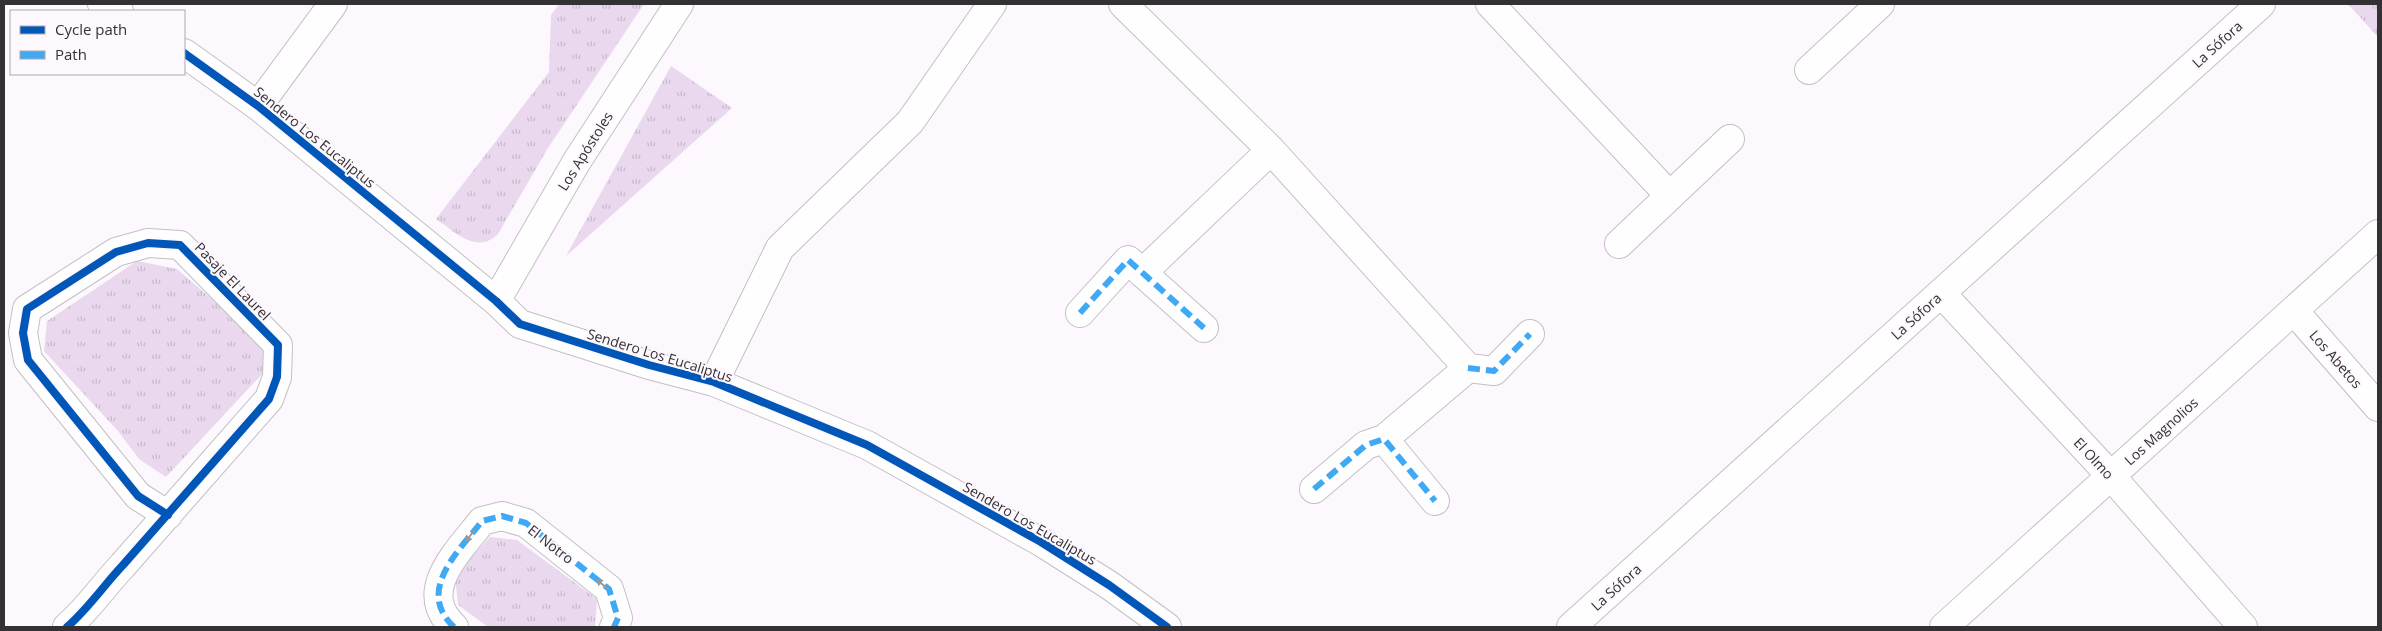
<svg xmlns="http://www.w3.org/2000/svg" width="2382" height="631" font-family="'Open Sans',sans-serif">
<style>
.grass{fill:url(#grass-tufts)}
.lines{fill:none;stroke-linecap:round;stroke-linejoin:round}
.minor-casing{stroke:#c3c0c4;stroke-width:30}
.minor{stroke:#fffeff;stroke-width:28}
.quiet{stroke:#3fa9f5;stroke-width:6;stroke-dasharray:12 6;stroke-linecap:butt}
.cycleway-casing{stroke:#fdf7fe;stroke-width:11}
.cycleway{stroke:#0057b8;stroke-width:8}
.oneway{fill:#9a989a}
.labels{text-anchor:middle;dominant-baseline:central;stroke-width:4;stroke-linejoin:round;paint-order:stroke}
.street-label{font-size:14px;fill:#343134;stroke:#fdf7fe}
</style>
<defs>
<pattern id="grass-tufts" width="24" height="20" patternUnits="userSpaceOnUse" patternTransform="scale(1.25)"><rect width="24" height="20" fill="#e9d8ee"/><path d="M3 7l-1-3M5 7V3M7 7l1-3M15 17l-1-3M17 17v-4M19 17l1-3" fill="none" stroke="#c8bacd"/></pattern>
</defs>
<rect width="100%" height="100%" fill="#fcf8fd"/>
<path class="grass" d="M 559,4 L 644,4 L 548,148 L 498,234 C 477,255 455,232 436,219 L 549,72 L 551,15 Z
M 2348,4 L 2378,4 L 2378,37 Z
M 671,66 L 732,108 L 566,256 Z
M 137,261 L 177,269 L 264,344 L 264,372 L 166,477 L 139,459 L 118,431 L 44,351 L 47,321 Z
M 490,537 L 517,540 L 597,599 L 595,627 L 488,627 L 458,605 L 455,576 Z"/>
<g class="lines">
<defs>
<path id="minor" d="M 102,4 L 119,11
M 1123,4 L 1271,150 L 1468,368 L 1384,439
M 1490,4 L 1670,196
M 184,53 L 258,106 L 496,301 L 520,324 L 649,365 L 714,382 L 867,445 L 1041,542 L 1109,585 L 1167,627
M 1809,70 L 1880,4
M 258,106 L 333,4
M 1619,244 L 1730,139
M 1142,273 L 1271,150
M 1941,293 L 2111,476 L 2243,627
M 496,301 L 577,161 L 679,4
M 2294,311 L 2378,407
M 1080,313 L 1128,260 L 1204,328
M 1468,368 L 1494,371 L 1530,334
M 714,382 L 780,248 L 910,122 L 992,4
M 1314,489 L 1366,445 L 1384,439 L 1435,501
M 67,627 C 88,609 104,585 123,565 C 172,510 220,454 269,399 L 277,377 L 278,345 L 180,245 L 148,243 L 116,252 L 27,309 L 23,333 L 28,360 L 138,496 L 168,515
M 454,627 C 415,591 459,551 482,521 L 502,516 L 526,523 L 609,589 L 618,618 L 614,627
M 1571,627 L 2261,4
M 1944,627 L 2378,234"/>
</defs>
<use href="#minor" class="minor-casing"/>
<use href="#minor" class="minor"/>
<path class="quiet" d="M 1080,313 L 1128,260 L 1204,328
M 1468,368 L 1494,371 L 1530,334
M 1314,489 L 1366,445 L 1384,439 L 1435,501
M 454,627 C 415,591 459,551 482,521 L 502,516 L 526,523 L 609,589 L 618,618 L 614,627"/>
<defs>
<path id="cycleway" d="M 184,53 L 258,106 L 496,301 L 520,324 L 649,365 L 714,382 L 867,445 L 1041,542 L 1109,585 L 1167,627
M 67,627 C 88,609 104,585 123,565 C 172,510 220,454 269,399 L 277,377 L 278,345 L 180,245 L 148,243 L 116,252 L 27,309 L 23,333 L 28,360 L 138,496 L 168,515"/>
</defs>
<use href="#cycleway" class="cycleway-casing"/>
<use href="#cycleway" class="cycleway"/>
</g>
<defs><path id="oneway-solid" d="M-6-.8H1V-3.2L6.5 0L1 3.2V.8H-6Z" transform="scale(1.25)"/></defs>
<g class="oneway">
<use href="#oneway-solid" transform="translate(470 536) rotate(127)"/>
<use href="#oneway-solid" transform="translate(602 584) rotate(-141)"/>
</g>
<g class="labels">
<g class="street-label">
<text transform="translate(2217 44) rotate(-42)">La Sófora</text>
<text transform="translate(315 137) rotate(39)">Sendero Los Eucaliptus</text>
<text transform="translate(585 151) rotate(-58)">Los Apóstoles</text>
<text transform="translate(233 281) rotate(46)">Pasaje El Laurel</text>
<text transform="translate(1916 316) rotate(-42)">La Sófora</text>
<text transform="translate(660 355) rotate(17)">Sendero Los Eucaliptus</text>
<text transform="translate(2336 359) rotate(49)">Los Abetos</text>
<text transform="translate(2161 431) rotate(-42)">Los Magnolios</text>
<text transform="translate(2094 458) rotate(47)">El Olmo</text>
<text transform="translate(1030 523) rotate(30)">Sendero Los Eucaliptus</text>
<text transform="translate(551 544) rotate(38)">El Notro</text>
<text transform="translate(1616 587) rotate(-42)">La Sófora</text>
</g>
</g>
<rect width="2382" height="631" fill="none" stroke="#343134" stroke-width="10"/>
<rect x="10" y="10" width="175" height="65" fill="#fdf7fe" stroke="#ada8ad"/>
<rect x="20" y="26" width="25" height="8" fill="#0057b8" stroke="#ada8ad"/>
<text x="55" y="35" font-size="15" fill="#343134">Cycle path</text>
<rect x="20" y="51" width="25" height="8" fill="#3fa9f5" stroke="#ada8ad"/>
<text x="55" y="60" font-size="15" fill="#343134">Path</text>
</svg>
